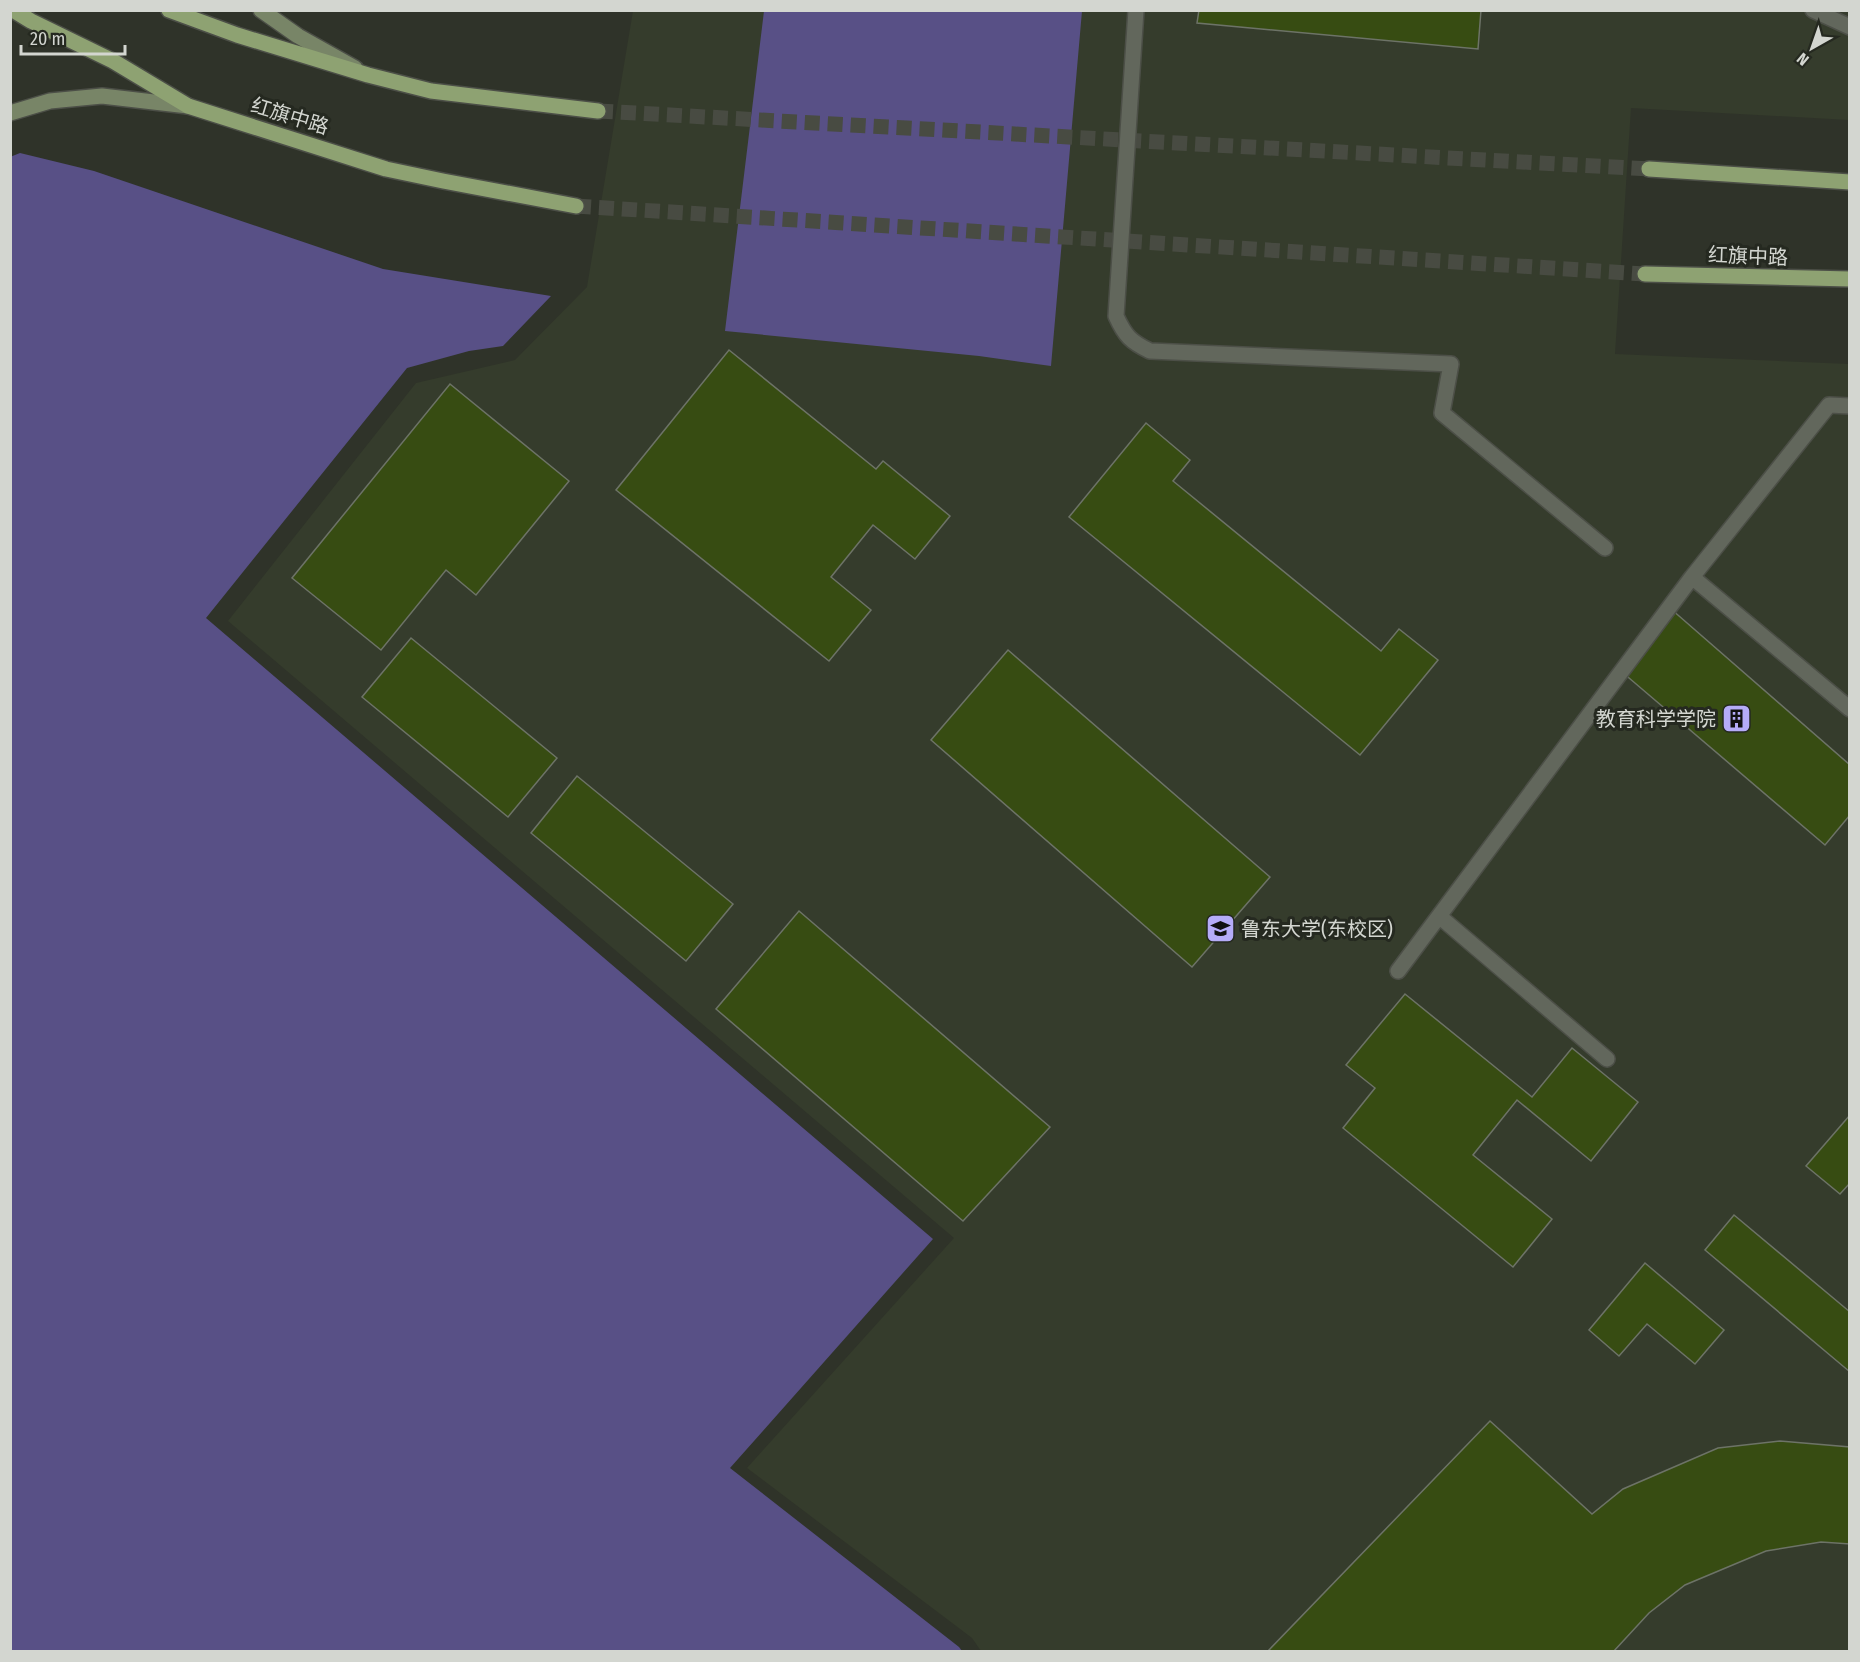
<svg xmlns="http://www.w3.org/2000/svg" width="1860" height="1662" font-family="'Fira Sans Condensed','Noto Sans SC',sans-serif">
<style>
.built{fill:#353c2c}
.green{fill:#585086}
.building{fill:#374c12;stroke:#6d7367;stroke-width:1.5}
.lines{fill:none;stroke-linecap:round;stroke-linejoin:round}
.primary-tunnel{stroke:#484b42;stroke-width:15;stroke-dasharray:15 8;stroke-linecap:butt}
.service-casing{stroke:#4c4f47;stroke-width:18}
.secondary-casing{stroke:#4c4f47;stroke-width:18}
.primary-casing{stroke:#4c4f47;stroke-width:18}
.service{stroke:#62675c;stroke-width:15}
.secondary{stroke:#788567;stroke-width:15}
.primary{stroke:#8ea272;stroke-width:15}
.labels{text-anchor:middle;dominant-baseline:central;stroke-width:6;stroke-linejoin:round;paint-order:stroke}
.street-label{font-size:20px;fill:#d3d6d0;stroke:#252920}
.poi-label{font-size:20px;fill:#d3d6d0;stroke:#252920;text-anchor:end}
</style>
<rect width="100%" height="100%" fill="#2f3329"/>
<path class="built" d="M 633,11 L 1849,11 L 1849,120 L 1631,108 L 1615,354 L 1849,364 L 1849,1651 L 981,1651 L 972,1638 L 747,1468 L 954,1238 L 228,621 L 416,383 L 515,360 L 587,287 Z"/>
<path class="green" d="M 764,11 L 1082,11 L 1051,366 L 979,356 L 725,331 Z
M 20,153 L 94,171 L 383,269 L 551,296 L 503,346 L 469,351 L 407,368 L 206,618 L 933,1239 L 730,1468 L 959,1647 L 962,1651 L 11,1651 L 10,157 Z"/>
<path class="building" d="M 1199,10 L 1481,10 L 1478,49 L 1197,23 Z
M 729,350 L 876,469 L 883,461 L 950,516 L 915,559 L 873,525 L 831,577 L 871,610 L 829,661 L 616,490 Z
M 450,384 L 569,481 L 476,595 L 446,570 L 381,650 L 292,578 Z
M 1146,423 L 1190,460 L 1173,481 L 1381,651 L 1399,629 L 1438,660 L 1360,755 L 1069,517 Z
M 1671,609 L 1850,765 L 1850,815 L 1825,845 L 1622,672 Z
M 411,638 L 557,758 L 508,817 L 362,697 Z
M 1008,650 L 1270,877 L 1192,967 L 931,740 Z
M 577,776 L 733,904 L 686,961 L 531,833 Z
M 799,911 L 1050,1127 L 963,1221 L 716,1009 Z
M 1405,994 L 1532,1097 L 1572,1048 L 1638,1102 L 1591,1161 L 1517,1100 L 1473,1155 L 1552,1219 L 1513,1267 L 1343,1128 L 1375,1088 L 1346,1065 Z
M 1850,1115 L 1850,1183 L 1840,1194 L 1806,1166 Z
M 1734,1215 L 1850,1312 L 1850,1372 L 1705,1250 Z
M 1645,1263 L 1724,1330 L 1695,1364 L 1647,1324 L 1619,1356 L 1589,1330 Z
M 1490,1421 L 1592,1514 L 1623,1489 L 1718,1448 L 1780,1441 L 1850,1447 L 1850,1544 L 1821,1542 L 1766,1551 L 1685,1585 L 1649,1613 L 1613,1652 L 1267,1652 Z"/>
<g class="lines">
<path class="primary-tunnel" d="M 598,111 L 1649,169
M 576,206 L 1645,274"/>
<defs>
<path id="service" d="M 1136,10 L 1116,316 C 1125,336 1131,342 1150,351 L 1451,364 L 1442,413 L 1605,548
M 1813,10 L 1850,27
M 1692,577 L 1850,709
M 1439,916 L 1607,1059
M 1398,971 L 1692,577 L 1829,405 L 1850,406"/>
<path id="secondary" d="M 261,10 L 298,36 L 355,68
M 10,113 L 50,101 L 102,96 L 188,106"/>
<path id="primary" d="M 13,10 L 31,21 L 113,61 L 188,106 L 386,169 L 443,181 L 576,206
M 169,10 L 237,35 L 368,75 L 431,91 L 598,111
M 1649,169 L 1850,182
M 1645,274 L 1850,279"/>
</defs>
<use href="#service" class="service-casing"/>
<use href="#secondary" class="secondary-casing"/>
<use href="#primary" class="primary-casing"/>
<use href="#service" class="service"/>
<use href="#secondary" class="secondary"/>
<use href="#primary" class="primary"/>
</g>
<defs>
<symbol id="building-square" viewBox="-11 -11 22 22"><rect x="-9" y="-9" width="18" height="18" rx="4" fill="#b5acf8" stroke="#252920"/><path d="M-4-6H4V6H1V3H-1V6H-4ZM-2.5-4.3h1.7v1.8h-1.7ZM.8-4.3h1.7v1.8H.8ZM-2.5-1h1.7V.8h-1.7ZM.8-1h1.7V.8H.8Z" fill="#111"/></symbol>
<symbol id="university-square" viewBox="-11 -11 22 22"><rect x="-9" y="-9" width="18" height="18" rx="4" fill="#b5acf8" stroke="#252920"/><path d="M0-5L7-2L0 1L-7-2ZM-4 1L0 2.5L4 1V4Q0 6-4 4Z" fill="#111"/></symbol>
</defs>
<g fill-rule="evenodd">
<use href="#building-square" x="1720" y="702" width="33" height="33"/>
<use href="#university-square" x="1204" y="912" width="33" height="33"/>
</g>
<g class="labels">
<g class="street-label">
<text transform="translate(290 116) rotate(17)">红旗中路</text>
<text transform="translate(1748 256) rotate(2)">红旗中路</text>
</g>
<g class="poi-label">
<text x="1716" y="719">教育科学学院</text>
<text x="1241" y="929" text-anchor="start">鲁东大学(东校区)</text>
</g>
</g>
<rect width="1860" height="1662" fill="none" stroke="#d3d6d0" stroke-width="24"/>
<g transform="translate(1812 48) rotate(220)" stroke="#252920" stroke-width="4.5" paint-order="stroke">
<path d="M0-4.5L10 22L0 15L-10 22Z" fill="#d3d6d0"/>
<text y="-9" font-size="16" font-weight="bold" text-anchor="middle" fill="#d3d6d0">N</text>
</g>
<path d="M21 45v9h104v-9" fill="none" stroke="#d3d6d0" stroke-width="3"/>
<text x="30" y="45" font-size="18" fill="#d3d6d0" stroke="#252920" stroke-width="4.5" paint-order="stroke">20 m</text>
</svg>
